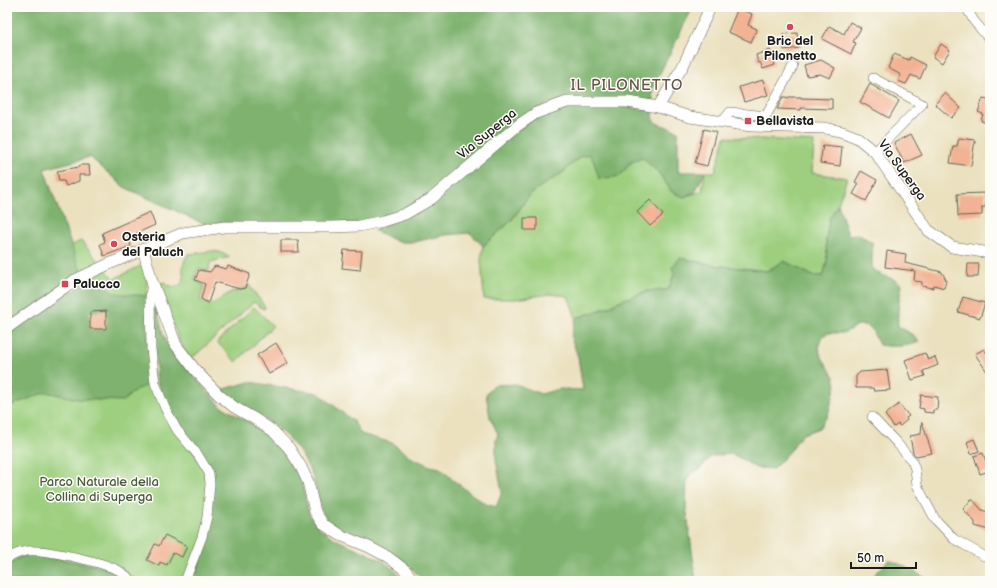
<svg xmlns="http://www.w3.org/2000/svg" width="997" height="588" font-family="'Balsamiq Sans',sans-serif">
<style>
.green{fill:#9dcf7f;stroke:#5c764e}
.forest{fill:#7eb26e;stroke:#4d6745}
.building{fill:#f2b394}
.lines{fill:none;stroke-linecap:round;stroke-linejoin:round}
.minor-casing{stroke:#646155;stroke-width:10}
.tertiary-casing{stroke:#646155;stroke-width:12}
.minor{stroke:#fff;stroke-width:9}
.tertiary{stroke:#fff;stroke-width:11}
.poi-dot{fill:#d1495b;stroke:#fdfcf7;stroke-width:1.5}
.labels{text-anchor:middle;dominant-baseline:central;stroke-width:3;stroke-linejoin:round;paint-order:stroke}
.poi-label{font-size:13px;font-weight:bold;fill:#1c1c1c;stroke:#fdfcf7;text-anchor:start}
.street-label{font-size:13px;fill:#1c1c1c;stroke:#fdfcf7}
.park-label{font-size:13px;fill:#495b3f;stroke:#fdfcf7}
.quarter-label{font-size:15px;letter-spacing:1px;fill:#675146;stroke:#fdfcf7}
</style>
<rect width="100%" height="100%" fill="#fdfcf7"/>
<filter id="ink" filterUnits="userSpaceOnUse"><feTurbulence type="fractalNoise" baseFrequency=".025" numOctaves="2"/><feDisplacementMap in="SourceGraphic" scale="8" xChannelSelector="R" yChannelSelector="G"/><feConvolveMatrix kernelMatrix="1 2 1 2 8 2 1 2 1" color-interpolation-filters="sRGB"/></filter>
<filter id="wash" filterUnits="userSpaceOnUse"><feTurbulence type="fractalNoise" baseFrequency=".012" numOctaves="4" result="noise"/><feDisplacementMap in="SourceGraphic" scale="16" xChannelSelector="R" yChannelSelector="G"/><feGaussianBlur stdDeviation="0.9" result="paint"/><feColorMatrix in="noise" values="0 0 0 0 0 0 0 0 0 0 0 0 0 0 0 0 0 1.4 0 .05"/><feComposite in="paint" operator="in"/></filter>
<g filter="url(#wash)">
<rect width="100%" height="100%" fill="#ebe1bf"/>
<path class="green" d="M 725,137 L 814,142 L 812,173 L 847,178 L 838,204 L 829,219 L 826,240 L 827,262 L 823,276 L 813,276 L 784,261 L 767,271 L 714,265 L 680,258 L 668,290 L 647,291 L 619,301 L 609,307 L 576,318 L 568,296 L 550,294 L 516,299 L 484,299 L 481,260 L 483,246 L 511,221 L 532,192 L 562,173 L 580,157 L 590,154 L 595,165 L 620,176 L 630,163 L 642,157 L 659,173 L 672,192 L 684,197 L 702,191 L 705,172 L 715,172 Z
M 81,241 L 114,279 L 146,263 L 151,384 L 207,474 L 209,531 L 196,571 L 192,581 L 7,581 L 7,286 L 46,258 Z
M 212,251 L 219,252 L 230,257 L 211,262 L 210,263 L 209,271 L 198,269 L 194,280 L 204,285 L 200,300 L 209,305 C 217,302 223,297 229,293 C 236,289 241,293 249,285 L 265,307 L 264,309 L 263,309 L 254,302 L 191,359 L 180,343 L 161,293 L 160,285 L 161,283 L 165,282 L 165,284 L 174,287 L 180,285 L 184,279 C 182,267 182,265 188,254 Z
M 254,307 L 273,326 L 236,362 L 217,342 Z"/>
<path class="forest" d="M 7,7 L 693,7 L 652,89 L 653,103 L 548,104 L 429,196 L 377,223 L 224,223 L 204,224 L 124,187 L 90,157 L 44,169 L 79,267 L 83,274 L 7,324 Z
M 567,104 L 596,104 L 653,110 L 654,122 L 678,131 L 678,172 L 705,172 L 695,192 L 684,197 L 672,192 L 659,173 L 642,157 L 630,163 L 620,176 L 599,179 L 595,165 L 590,154 L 580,157 L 562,173 L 532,192 L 511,221 L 483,246 L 470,233 L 445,235 L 414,242 L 398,242 L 374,230 L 427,204 L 532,119 Z
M 838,204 L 848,235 L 857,234 L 872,242 L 872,268 C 882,278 892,276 902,285 C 899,298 897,313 898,326 L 913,335 L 919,342 C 907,347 892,347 879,345 L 872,330 L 866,325 L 858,325 L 844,333 L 828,333 L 821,338 L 819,346 L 820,354 L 834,377 L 836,385 L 828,415 L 819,428 L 803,434 L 796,442 L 792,449 L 773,469 L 756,468 L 742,459 L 734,455 L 726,454 L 710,457 L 699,470 L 691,473 L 687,480 L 686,506 L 696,581 L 423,581 C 409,563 391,550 370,541 C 356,535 338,530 327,519 C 318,509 318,494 314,482 C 313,476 310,470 307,465 C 290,428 251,411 218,391 L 249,382 L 318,393 L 353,421 L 361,434 L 392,443 L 412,458 L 430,466 L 440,468 L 453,480 L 474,496 L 486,504 L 496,507 L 502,492 L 496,460 L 496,440 L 498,434 L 490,417 L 486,394 L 494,385 L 516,384 L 541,394 L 559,389 L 583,390 L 578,357 L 571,337 L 576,318 L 609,307 L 619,301 L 647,291 L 668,290 L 674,275 L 672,267 L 680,258 L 714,265 L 767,271 L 784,261 L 813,276 L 823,276 L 827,262 L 826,240 L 829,219 Z
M 95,277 L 102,286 L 111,290 L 113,293 L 149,296 L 145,325 L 154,383 L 137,389 L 123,401 L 77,399 L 46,392 L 7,407 L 7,333 Z
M 156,306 L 163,334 L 172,353 L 221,406 L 252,424 L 269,436 L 285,452 L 296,469 L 302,484 L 309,514 L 319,528 L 337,540 L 367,553 L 385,562 L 406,581 L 195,581 L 209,525 L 210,472 L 176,428 L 157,382 L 152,307 Z
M 30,554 L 107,568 L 130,581 L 7,581 L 7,566 L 20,557 Z
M 889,560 L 904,566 L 931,581 L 868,581 Z"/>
<g id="blocks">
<path class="building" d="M 738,8 L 752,14 L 748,25 L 757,29 L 751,42 L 728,32 Z
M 850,22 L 861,28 L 853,42 L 856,43 L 851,54 L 822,39 L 829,26 L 844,34 Z
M 797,33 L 799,48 L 784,50 L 783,34 Z
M 941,44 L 950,50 L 942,63 L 933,57 Z
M 770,50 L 775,65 L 763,69 L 760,62 L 758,63 L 756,55 Z
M 894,54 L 909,60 L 910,57 L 926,65 L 920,79 L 911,75 L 906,84 L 898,81 L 901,75 L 888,68 Z
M 821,60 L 835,68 L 830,78 L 820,74 L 807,76 L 804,65 Z
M 763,80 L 768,95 L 744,102 L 739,87 Z
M 870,84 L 899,101 L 889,118 L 860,102 Z
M 945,93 L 961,108 L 951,118 L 935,104 Z
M 783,97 L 786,97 L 787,98 L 789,97 L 801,97 L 801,98 L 832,99 L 832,109 L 801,108 L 801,110 L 777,109 Z
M 983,98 L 988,99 L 990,98 L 990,124 L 981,121 L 983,114 L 978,112 Z
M 704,129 L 716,132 L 707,166 L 695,163 Z
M 911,134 L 922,155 L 904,163 L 894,143 Z
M 959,138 L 975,140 L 971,166 L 950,163 L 953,146 L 957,146 Z
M 823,145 L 842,147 L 840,166 L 820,163 Z
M 80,165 L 89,165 L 90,175 L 79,175 L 79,181 L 66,186 L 64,181 L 59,181 L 57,171 L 79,167 Z
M 861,171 L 877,180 L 866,201 L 853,194 L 859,184 L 855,182 Z
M 985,193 L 986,207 L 982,207 L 982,215 L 958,216 L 957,194 Z
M 650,200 L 663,215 L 650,226 L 637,212 Z
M 150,212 L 155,225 L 128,237 L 131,246 L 104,256 L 100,244 L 105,242 L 102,233 Z
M 524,218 L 537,218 L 537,230 L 524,230 Z
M 281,240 L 298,240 L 299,252 L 281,252 Z
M 344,250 L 362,251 L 360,270 L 342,268 Z
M 887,251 L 906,254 L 905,263 L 942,272 L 946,280 L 944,288 L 934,285 L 933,288 L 922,286 L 922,282 L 914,281 L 915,271 L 885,267 Z
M 968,264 L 979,264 L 978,277 L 967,277 Z
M 215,266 L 226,269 L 228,266 L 250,274 L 245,288 L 240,289 L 215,282 L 208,303 L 201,299 L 205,284 L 195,280 L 199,270 L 210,272 Z
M 963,297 L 985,303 L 980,318 L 958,312 Z
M 106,311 L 106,329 L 90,329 L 90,312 Z
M 276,343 L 288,363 L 269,374 L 257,355 Z
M 984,349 L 990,358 L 990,376 L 975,354 Z
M 925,353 L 928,360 L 935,357 L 938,365 L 923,371 L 925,376 L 912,380 L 905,360 Z
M 887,370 L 890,390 L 874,391 L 873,388 L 856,388 L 856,376 L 860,372 Z
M 921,395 L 938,397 L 937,410 L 933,410 L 933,413 L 924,412 L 924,409 L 919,408 Z
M 899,404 L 909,416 L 906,418 L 907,420 L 900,426 L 898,424 L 894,427 L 885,415 Z
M 922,422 L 932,453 L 916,456 L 913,453 L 910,436 L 921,434 Z
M 974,439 L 979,451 L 971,454 L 967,442 Z
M 983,453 L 989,471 L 980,474 L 974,456 Z
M 972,499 L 982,510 L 990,513 L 990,530 L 975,526 L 975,522 L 963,509 Z
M 165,535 L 187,546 L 182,557 L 173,553 L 167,565 L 160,562 L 159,566 L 147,560 L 155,544 L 159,546 Z"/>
</g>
</g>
<g filter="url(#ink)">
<use href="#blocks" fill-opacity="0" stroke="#646155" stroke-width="1"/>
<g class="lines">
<defs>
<path id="minor" d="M 966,7 L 974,21 L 990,40
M 873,78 L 922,104 L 875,152
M 722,122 L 730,112 L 766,116 L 793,66
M 152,281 L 150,297 L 151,349 L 155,383 L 165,408 L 177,430 L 198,455 L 209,473 L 210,484 L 207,517 L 202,537 L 185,581
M 872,417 L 896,442 L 912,461 L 915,469 L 917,485 L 935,519 L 954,539 L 984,556 L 990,557
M 7,559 C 13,555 20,552 27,551 C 46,549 101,562 118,570 C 123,573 128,577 133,581"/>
<path id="tertiary" d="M 658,107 L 683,66 L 709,10 L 712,7
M 143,249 L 152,281 L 176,345 L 196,371 L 219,395 L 234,407 L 255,419 L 273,431 L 289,448 L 301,467 L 308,482 L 315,512 L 323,524 L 340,535 L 369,547 L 388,557 L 405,570 L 414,581
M 7,328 L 75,280 L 109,264 L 183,233 L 224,227 L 332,227 L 359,226 L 383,221 L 405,214 L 431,199 L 517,126 L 536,113 L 567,102 L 628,102 L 658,107 L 690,117 L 751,126 L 825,128 L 843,132 L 858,138 L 875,152 L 928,230 L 952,247 L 990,253"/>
</defs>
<use href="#minor" class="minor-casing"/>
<use href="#tertiary" class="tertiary-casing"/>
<use href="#minor" class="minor"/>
<use href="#tertiary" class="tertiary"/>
</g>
</g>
<g class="poi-dot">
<circle cx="790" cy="27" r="4"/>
<rect x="744" y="117" width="8" height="8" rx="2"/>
<circle cx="114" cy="244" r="4"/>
<rect x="61" y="280" width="8" height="8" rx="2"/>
</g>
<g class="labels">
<g class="poi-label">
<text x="790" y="41" text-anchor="middle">Bric del<tspan x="790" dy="15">Pilonetto</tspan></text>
<text x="756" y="121">Bellavista</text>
<text x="122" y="237">Osteria<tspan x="122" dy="15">del Paluch</tspan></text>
<text x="73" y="284">Palucco</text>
</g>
<g class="street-label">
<text transform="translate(487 134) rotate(-39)">Via Superga</text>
<text transform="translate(902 170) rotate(54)">Via Superga</text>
</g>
<g class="park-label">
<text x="99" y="482">Parco Naturale della<tspan x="99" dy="15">Collina di Superga</tspan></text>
</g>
<g class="quarter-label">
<text x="627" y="85">IL PILONETTO</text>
</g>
</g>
<rect width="997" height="588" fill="none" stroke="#fdfcf7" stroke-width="24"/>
<path d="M851 562v6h65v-6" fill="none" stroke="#1c1c1c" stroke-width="2"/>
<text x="857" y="562" font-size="12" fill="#1c1c1c" stroke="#fdfcf7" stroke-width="3" paint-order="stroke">50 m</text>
</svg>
